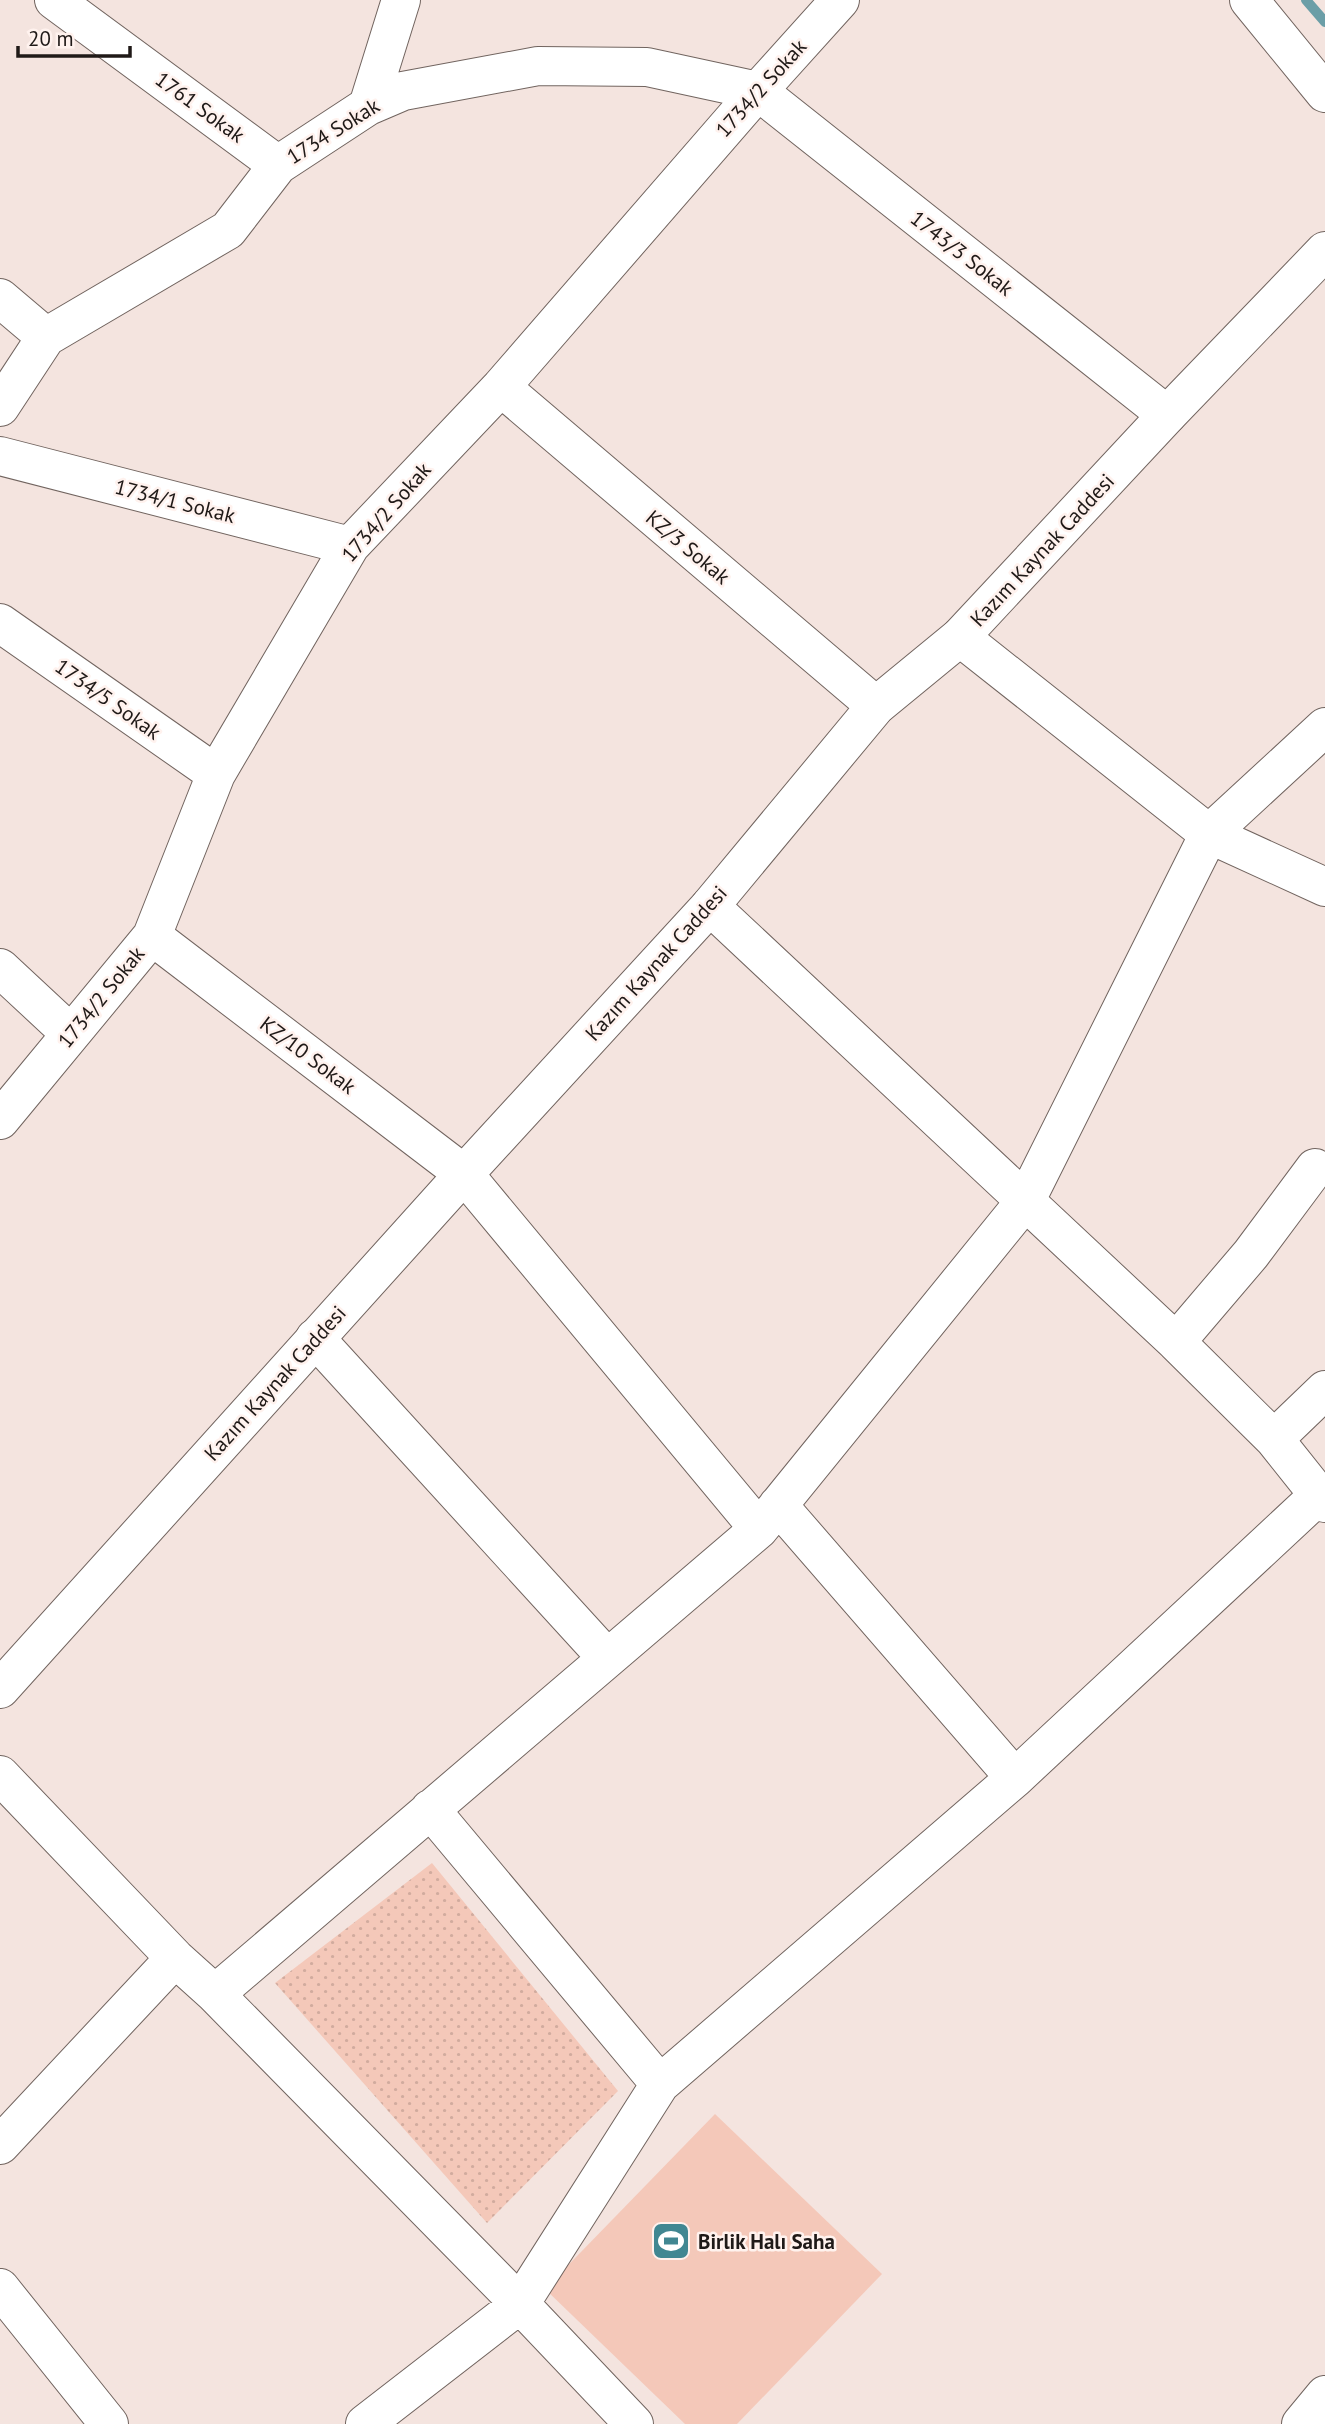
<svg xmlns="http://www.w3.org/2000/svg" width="1325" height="2424" font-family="'PT Sans',sans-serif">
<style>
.park{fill:url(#park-dots)}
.pitch{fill:#f4c8b9}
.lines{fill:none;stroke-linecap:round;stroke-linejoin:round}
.stream{stroke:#6b9ea7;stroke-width:10}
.minor-casing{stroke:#71645f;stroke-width:40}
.major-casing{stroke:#71645f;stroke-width:40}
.minor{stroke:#fff;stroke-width:38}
.major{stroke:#fff;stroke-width:38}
.labels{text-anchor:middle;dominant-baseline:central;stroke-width:5;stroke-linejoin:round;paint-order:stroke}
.street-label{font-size:21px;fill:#1f1917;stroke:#fff2ee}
.poi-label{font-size:21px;font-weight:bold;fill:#1f1917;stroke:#fff2ee;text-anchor:start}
</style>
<defs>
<pattern id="park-dots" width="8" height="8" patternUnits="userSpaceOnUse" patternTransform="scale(1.75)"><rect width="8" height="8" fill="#f4c8b9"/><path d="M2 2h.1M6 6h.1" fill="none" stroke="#d1ab9e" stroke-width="1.8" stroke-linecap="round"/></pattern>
</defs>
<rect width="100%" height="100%" fill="#f4e4df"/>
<path class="park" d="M 432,1863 L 618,2091 L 487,2223 L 275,1983 Z"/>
<path class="pitch" d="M 715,2114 L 882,2274 L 737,2424 L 685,2424 L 545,2289 Z"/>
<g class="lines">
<path class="stream" d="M 1306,0 L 1325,22"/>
<defs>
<path id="minor" d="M 54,0 L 278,165
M 368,106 L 401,0
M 0,298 L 46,337
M 501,387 L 876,706
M 0,407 L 46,337 L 228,230 L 278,165 L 368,106 L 403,91 L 538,66 L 647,67 L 758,91 L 1167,415
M 0,456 L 350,546
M 0,623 L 216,774
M 960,637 L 1209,834 L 1325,887
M 710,906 L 1176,1342 L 1274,1439 L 1325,1503
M 152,936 L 464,1174 L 759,1529
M 0,968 L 71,1034
M 0,1120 L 152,936 L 216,774 L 350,546 L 501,387 L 758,91 L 840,0
M 315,1338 L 607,1658
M 1176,1342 L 1251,1254 L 1315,1168
M 1274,1439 L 1325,1390
M 778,1505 L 1015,1778
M 0,1775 L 175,1958 L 215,1994 L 520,2304 L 634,2424
M 430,1809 L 660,2084
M 215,1994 L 759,1529 L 1026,1200 L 1209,834 L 1325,727
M 0,2145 L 175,1958
M 0,2288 L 109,2424
M 365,2424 L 520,2304 L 660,2084 L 1015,1778 L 1318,1496
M 1301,2424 L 1325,2395"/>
<path id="major" d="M 1249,0 L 1325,93
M 0,1689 L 464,1174 L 710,906 L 876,706 L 960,637 L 1167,415 L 1325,251"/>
</defs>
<use href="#minor" class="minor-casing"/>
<use href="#major" class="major-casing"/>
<use href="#minor" class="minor"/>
<use href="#major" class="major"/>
</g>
<defs>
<symbol id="stadium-square" viewBox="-11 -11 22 22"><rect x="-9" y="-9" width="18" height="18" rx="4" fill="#418792" stroke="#fff2ee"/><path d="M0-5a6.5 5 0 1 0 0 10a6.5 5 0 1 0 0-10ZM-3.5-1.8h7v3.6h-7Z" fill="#fff"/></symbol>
</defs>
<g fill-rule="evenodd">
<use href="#stadium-square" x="649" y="2219" width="44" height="44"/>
</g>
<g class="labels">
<g class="street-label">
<text transform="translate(761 88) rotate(-48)">1734/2 Sokak</text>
<text transform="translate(200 107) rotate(36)">1761 Sokak</text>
<text transform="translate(333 131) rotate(-32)">1734 Sokak</text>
<text transform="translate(962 253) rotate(38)">1743/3 Sokak</text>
<text transform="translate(175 501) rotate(14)">1734/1 Sokak</text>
<text transform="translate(386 512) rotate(-49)">1734/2 Sokak</text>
<text transform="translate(688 547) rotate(40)">KZ/3 Sokak</text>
<text transform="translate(1042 550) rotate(-47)">Kazım Kaynak Caddesi</text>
<text transform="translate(108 699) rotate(35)">1734/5 Sokak</text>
<text transform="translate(656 963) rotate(-48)">Kazım Kaynak Caddesi</text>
<text transform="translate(101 997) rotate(-51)">1734/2 Sokak</text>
<text transform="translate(308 1055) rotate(37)">KZ/10 Sokak</text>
<text transform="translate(275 1383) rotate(-48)">Kazım Kaynak Caddesi</text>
</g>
<g class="poi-label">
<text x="698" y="2241">Birlik Halı Saha</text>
</g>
</g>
<path d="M18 46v10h112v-10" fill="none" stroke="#1f1917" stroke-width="3.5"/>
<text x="28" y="46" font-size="21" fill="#1f1917" stroke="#fff2ee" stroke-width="5" paint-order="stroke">20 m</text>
</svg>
